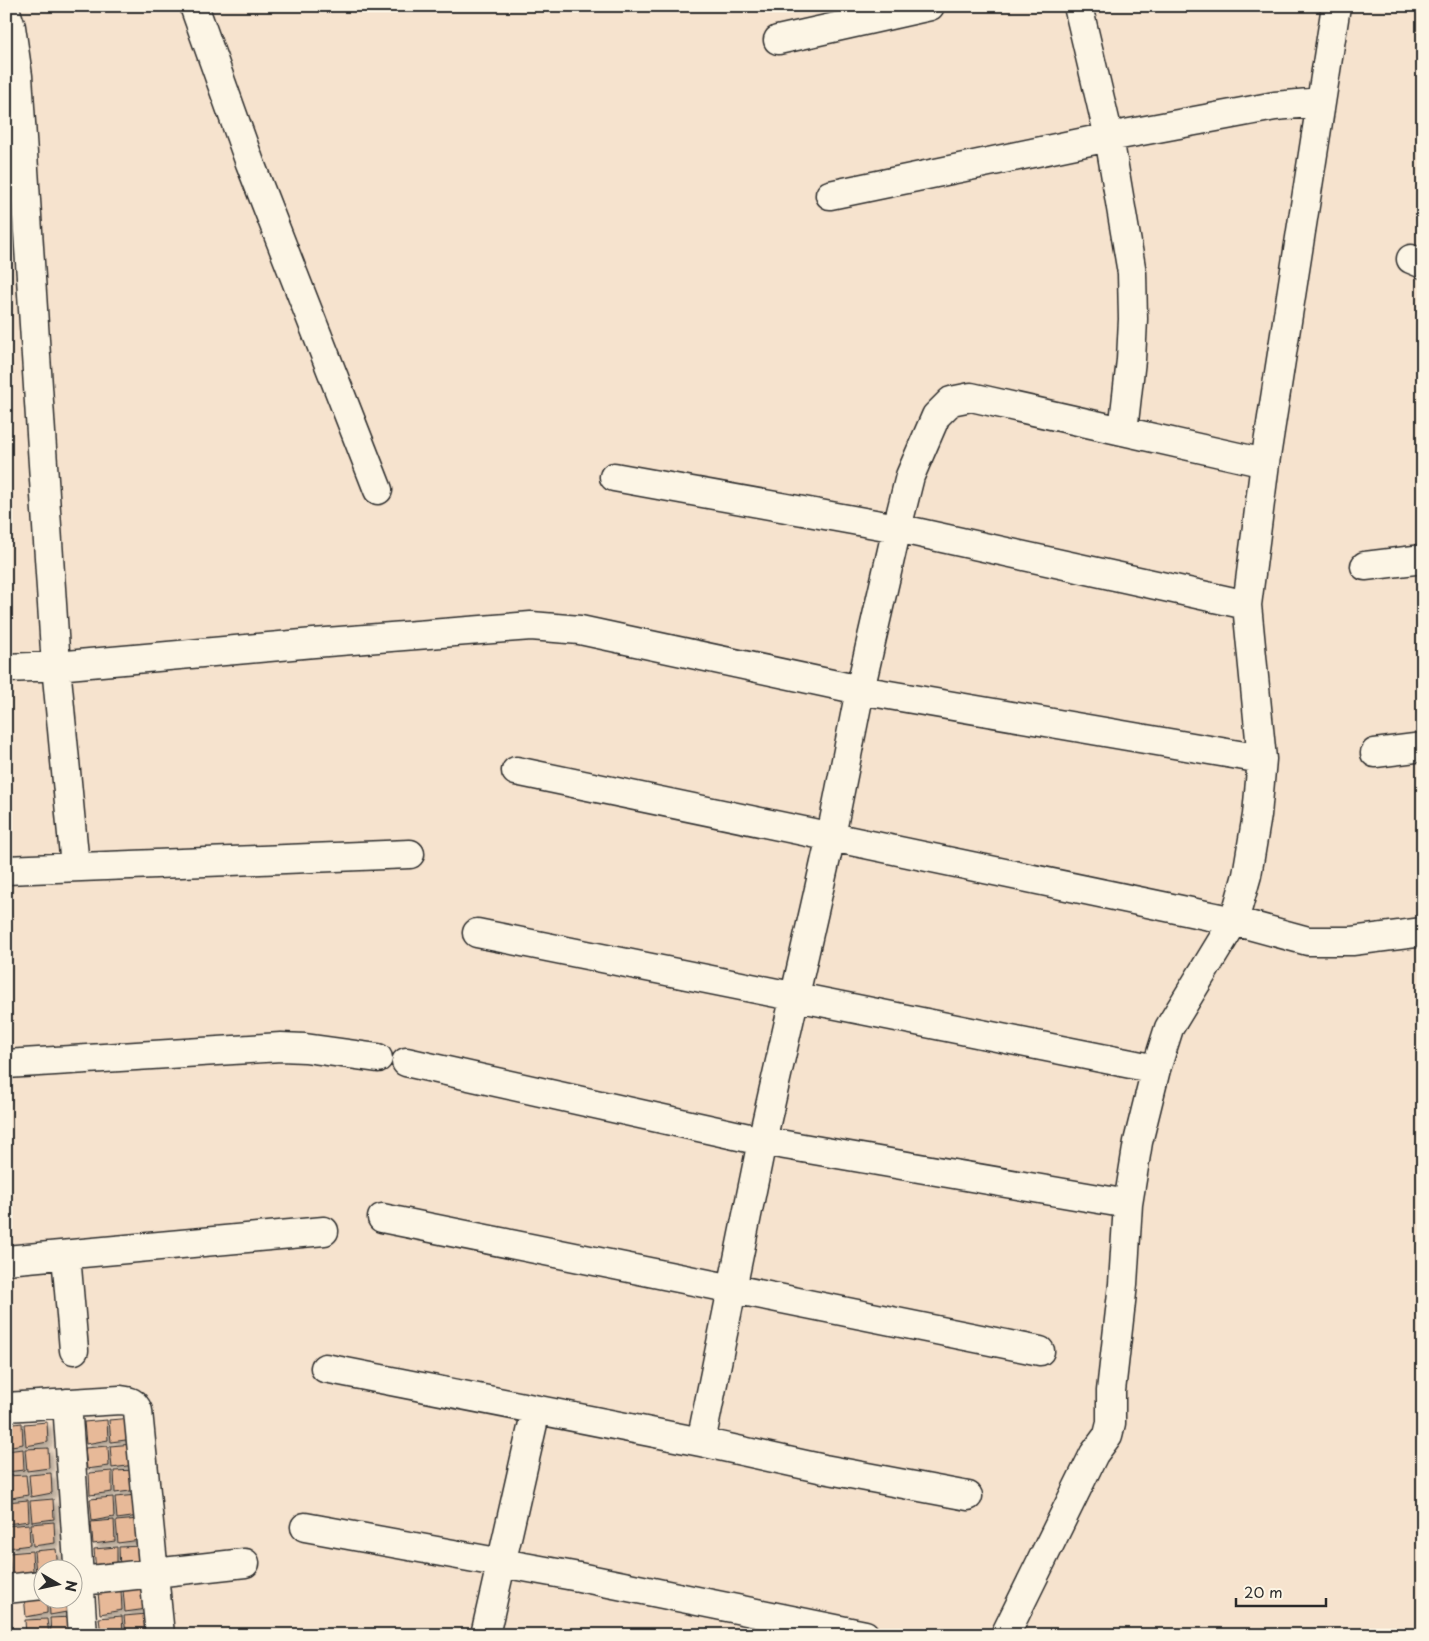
<svg xmlns="http://www.w3.org/2000/svg" width="1429" height="1641" font-family="'Playpen Sans',sans-serif">
<style>
.building{fill:#e7b998;stroke:#2b2b2b;filter:url(#shadow)}
.lines{fill:none;stroke-linecap:round;stroke-linejoin:round}
.minor-casing{stroke:#2b2b2b;stroke-width:31}
.minor{stroke:#fcf5e5;stroke-width:28}
</style>
<defs>
<filter id="shadow"><feDropShadow dx="4.5" dy="4.5" stdDeviation="2.5" flood-color="#0004"/></filter>
</defs>
<rect width="100%" height="100%" fill="#f6e3ce"/>
<filter id="ink" filterUnits="userSpaceOnUse"><feTurbulence type="fractalNoise" baseFrequency=".02" numOctaves="2"/><feDisplacementMap in="SourceGraphic" scale="10" xChannelSelector="R" yChannelSelector="G"/><feConvolveMatrix kernelMatrix="1 2 1 2 8 2 1 2 1" color-interpolation-filters="sRGB"/></filter>
<g filter="url(#ink)">
<path class="building" d="M 132,1418 L 133,1439 L 111,1442 L 109,1420 Z
M 107,1420 L 108,1440 L 86,1444 L 84,1422 Z
M 47,1422 L 48,1442 L 26,1446 L 24,1424 Z
M 22,1423 L 23,1444 L 6,1447 L 6,1425 Z
M 133,1444 L 134,1465 L 112,1468 L 110,1446 Z
M 108,1446 L 109,1466 L 87,1469 L 85,1448 Z
M 48,1448 L 49,1468 L 27,1471 L 25,1449 Z
M 23,1449 L 24,1470 L 6,1472 L 6,1451 Z
M 136,1470 L 137,1490 L 115,1493 L 114,1471 Z
M 112,1471 L 112,1492 L 90,1495 L 89,1473 Z
M 51,1473 L 52,1493 L 31,1497 L 29,1475 Z
M 26,1475 L 28,1495 L 6,1499 L 6,1476 Z
M 137,1495 L 139,1516 L 117,1519 L 115,1497 Z
M 113,1497 L 114,1517 L 92,1521 L 90,1499 Z
M 53,1499 L 54,1519 L 32,1522 L 30,1501 Z
M 28,1500 L 29,1521 L 7,1524 L 6,1502 Z
M 139,1519 L 140,1540 L 118,1543 L 116,1521 Z
M 114,1520 L 115,1541 L 93,1544 L 91,1522 Z
M 54,1522 L 55,1543 L 33,1546 L 31,1524 Z
M 29,1524 L 30,1545 L 8,1548 L 6,1526 Z
M 142,1546 L 142,1566 L 120,1569 L 119,1547 Z
M 117,1547 L 117,1568 L 96,1571 L 94,1549 Z
M 56,1549 L 58,1568 L 42,1568 L 42,1572 L 36,1573 L 34,1551 Z
M 32,1551 L 33,1571 L 11,1574 L 9,1553 Z
M 146,1588 L 147,1609 L 125,1612 L 123,1590 Z
M 121,1590 L 122,1610 L 100,1614 L 98,1592 Z
M 24,1595 L 47,1598 L 47,1613 L 26,1617 Z
M 49,1598 L 72,1598 L 72,1611 L 50,1615 Z
M 147,1614 L 148,1635 L 126,1635 L 124,1616 Z
M 122,1616 L 123,1635 L 101,1635 L 99,1618 Z
M 72,1617 L 74,1635 L 51,1635 L 50,1618 Z
M 47,1619 L 49,1635 L 26,1635 L 25,1620 Z"/>
<g class="lines">
<defs>
<path id="minor" d="M 194,6 L 250,163 L 378,490
M 1078,6 L 1109,137 L 1132,273 L 1133,319 L 1131,360 L 1123,431
M 6,12 L 11,27 L 18,76 L 56,666 L 75,866
M 778,40 L 930,6
M 830,195 L 1109,137 L 1275,106 L 1321,102
M 1411,259 L 1423,264
M 614,477 L 897,528 L 1247,605
M 1365,566 L 1423,559
M 6,668 L 56,666 L 314,643 L 531,626 L 580,630 L 860,690 L 1262,759
M 1375,753 L 1423,747
M 516,771 L 1234,921 L 1308,941 L 1352,941 L 1423,932
M 6,870 L 410,854
M 477,933 L 1156,1069
M 406,1062 L 762,1141 L 1128,1204
M 6,1064 L 281,1047 L 305,1048 L 378,1058
M 382,1218 L 1040,1351
M 66,1255 L 74,1350
M 6,1260 L 324,1231
M 325,1368 L 701,1442 L 824,1469 L 968,1496
M 67,1403 L 83,1635
M 6,1407 L 120,1400 C 129,1401 134,1401 138,1411 L 160,1635
M 701,1442 L 762,1141 L 831,836 L 860,690 L 897,528 L 910,476 L 936,416 L 951,401 L 971,397 L 1265,463
M 305,1527 L 579,1577 L 865,1635
M 72,1582 L 245,1563
M 6,1589 L 42,1585
M 485,1635 L 536,1410
M 1005,1635 L 1094,1454 L 1108,1435 L 1111,1423 L 1111,1391 L 1123,1284 L 1128,1204 L 1138,1142 L 1156,1069 L 1169,1028 L 1234,921 L 1247,875 L 1257,815 L 1262,759 L 1247,605 L 1265,463 L 1336,6"/>
</defs>
<use href="#minor" class="minor-casing"/>
<use href="#minor" class="minor"/>
</g>
</g>
<rect width="1429" height="1641" fill="none" stroke="#fcf5e5" stroke-width="25"/>
<rect x="12" y="12" width="1404" height="1616" fill="none" stroke="#2b2b2b" stroke-width="2" filter="url(#ink)"/>
<g transform="translate(58 1584) rotate(99)"><circle r="24" fill="#fcf5e5" stroke="#a8a49b"/>
<path d="M0-4L9 19L0 12L-9 19Z" fill="#2b2b2b"/>
<text y="-8" font-size="14" font-weight="bold" text-anchor="middle" fill="#2b2b2b">N</text>
</g>
<path d="M1236 1598v8h90v-8" fill="none" stroke="#2b2b2b" stroke-width="2.5"/>
<text x="1244" y="1598" font-size="15" fill="#2b2b2b" stroke="#fcf5e5" stroke-width="4" paint-order="stroke">20 m</text>
</svg>
